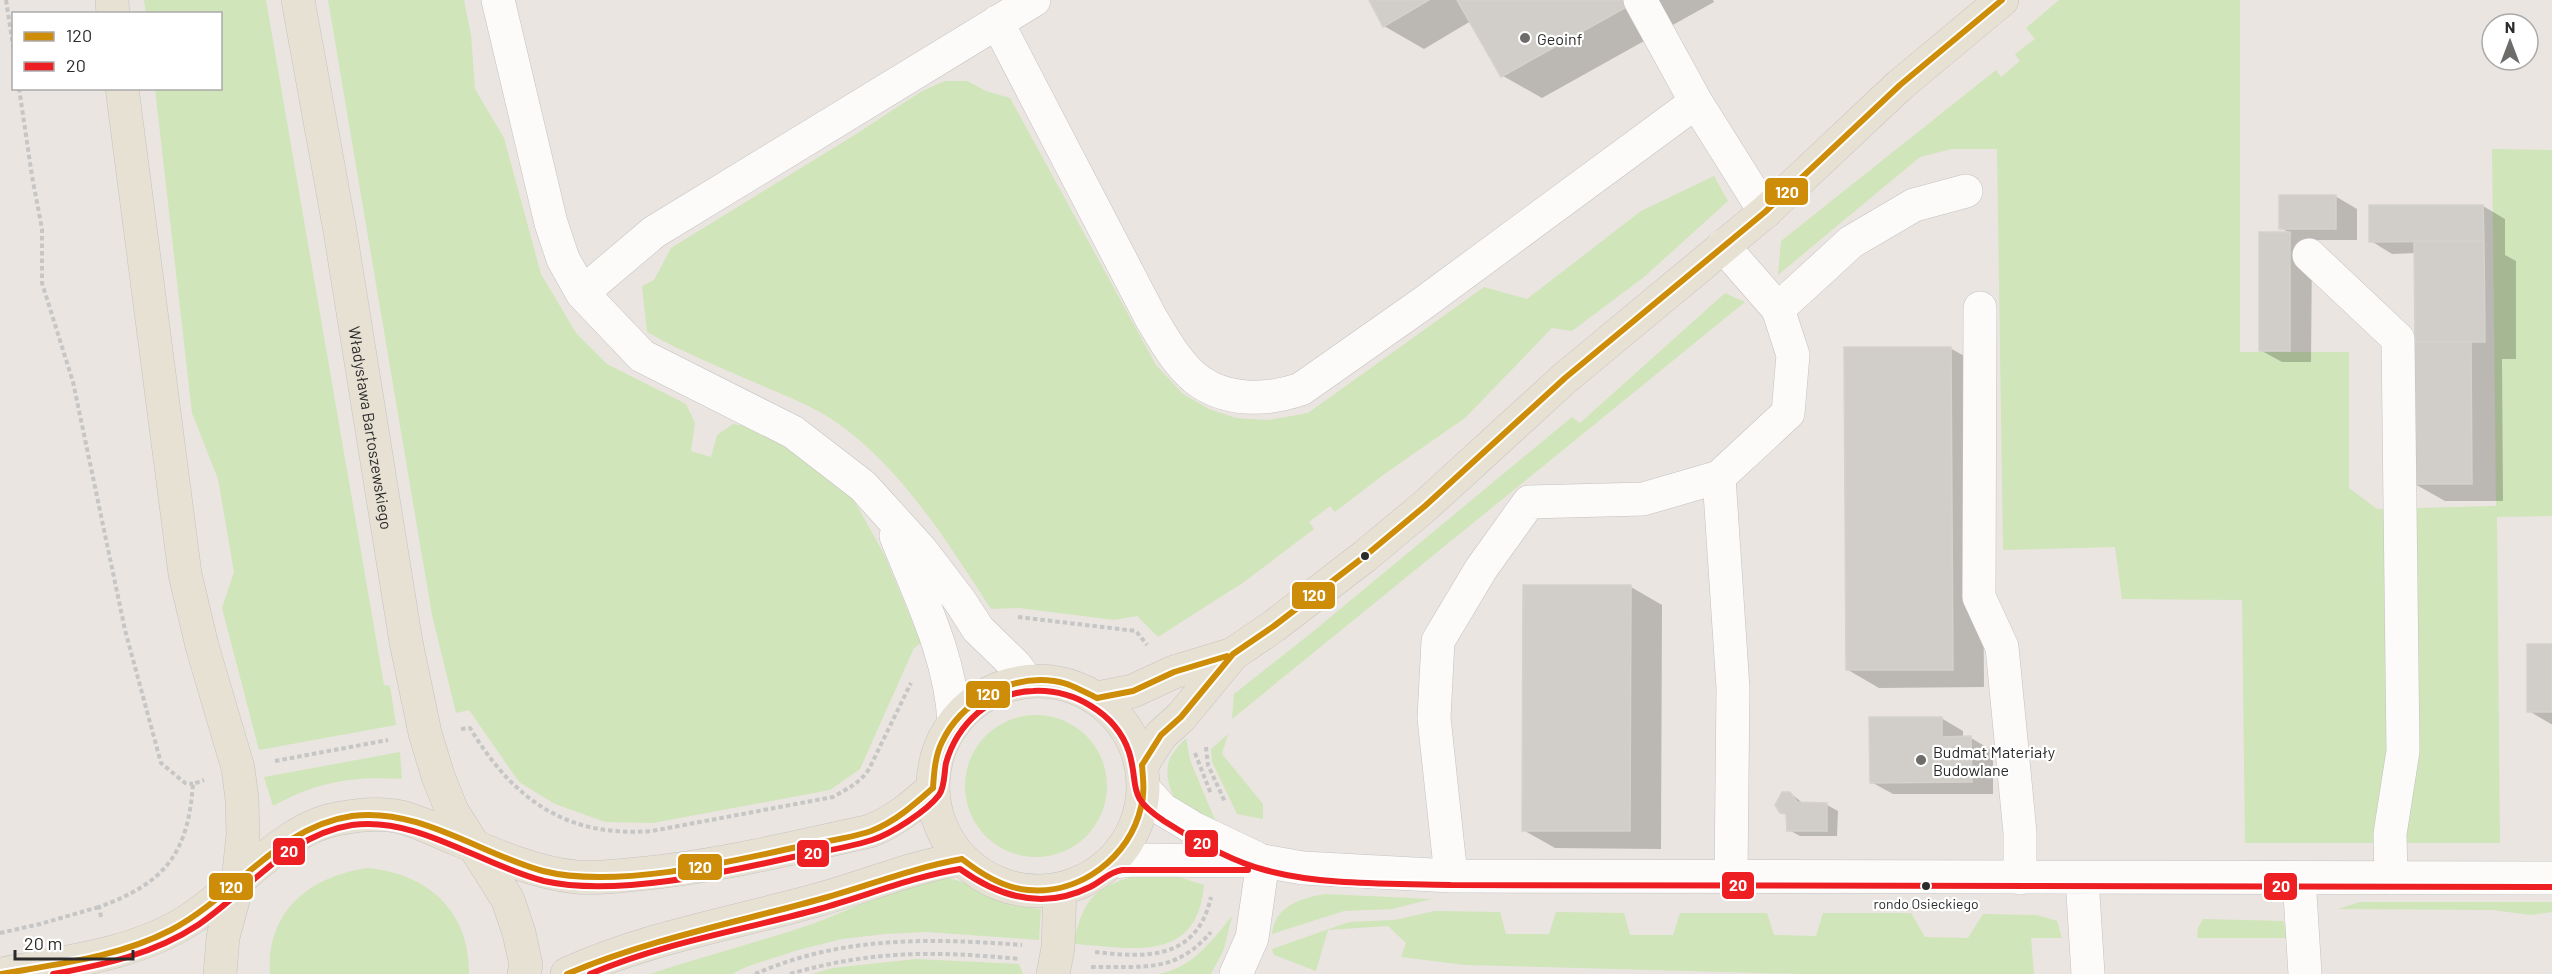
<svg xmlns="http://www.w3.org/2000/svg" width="2552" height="974" font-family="Barlow,sans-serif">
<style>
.green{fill:#d0e5b9}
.shadow{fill:#0003}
.building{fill:#d1ceca;stroke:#d5d1cd;stroke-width:1.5}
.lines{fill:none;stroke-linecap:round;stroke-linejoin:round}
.minor-casing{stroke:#c3c2c2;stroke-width:34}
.major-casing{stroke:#c5c3c1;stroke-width:34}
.path{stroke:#c6c6c6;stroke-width:4;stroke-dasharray:4.5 3;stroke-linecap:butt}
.minor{stroke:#fcfbfa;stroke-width:33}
.major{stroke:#e7e1d4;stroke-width:33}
.bus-1-casing{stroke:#fff;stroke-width:10}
.bus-2-casing{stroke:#fff;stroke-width:10}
.bus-1{stroke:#ce8d09;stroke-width:6}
.bus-2{stroke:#ee1f23;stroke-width:6}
.poi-dot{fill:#6e6c6a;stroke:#fff;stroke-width:2}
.bus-dot{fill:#2b2b2b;stroke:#fff;stroke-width:2}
.labels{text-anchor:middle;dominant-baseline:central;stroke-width:4.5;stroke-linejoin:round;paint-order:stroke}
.bus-label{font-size:14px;fill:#2b2b2b;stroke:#fff}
.poi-label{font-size:16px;fill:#2b2b2b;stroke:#fff;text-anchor:start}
.street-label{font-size:16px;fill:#2b2b2b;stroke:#fff}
.line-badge{stroke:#fff;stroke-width:2}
.badge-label{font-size:16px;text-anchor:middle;font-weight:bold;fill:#fff}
</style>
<rect width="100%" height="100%" fill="#eae5e0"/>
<path class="green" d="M 144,0 L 266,0 L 384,685 L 390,686 L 396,725 L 259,750 L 222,608 L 234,572 L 218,479 L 192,413 L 155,89 L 220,88 L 220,14 L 146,13 Z
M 328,0 L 464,0 L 471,35 L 475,89 L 504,138 L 541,274 L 576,333 L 607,364 L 686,404 L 695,423 L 691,451 L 711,457 L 717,435 L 733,424 L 756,428 L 814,461 L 855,502 L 885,556 L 921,643 L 914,648 L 860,769 L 830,790 L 653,823 L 605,822 L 555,804 L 519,782 L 469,710 L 456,713 L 432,615 Z
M 2059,0 L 2240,0 L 2240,352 L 2349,352 L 2349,488 L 2377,509 L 2496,506 L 2492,149 L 2552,150 L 2552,516 L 2497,517 L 2500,843 L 2245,843 L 2242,600 L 2122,599 L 2115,547 L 2003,550 L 1997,149 L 1952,149 L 1920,157 L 1778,275 L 1781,241 L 1996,70 L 2001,77 L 2020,61 L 2015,54 L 2035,39 L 2026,28 Z
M 945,81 L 967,81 L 986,91 L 1010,98 L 1156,365 L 1183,394 L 1209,409 L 1236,418 L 1268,420 L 1308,413 L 1484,287 L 1527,299 L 1641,211 L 1714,176 L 1728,201 L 1644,277 L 1572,331 L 1552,328 L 1465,418 L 1383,475 L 1335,512 L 1330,506 L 1309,522 L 1314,529 L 1244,582 L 1158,637 L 1137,616 L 1114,620 L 1019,608 L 991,609 C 948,543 900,465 833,420 C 812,406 786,396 763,386 C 724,369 684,353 647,332 L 642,286 L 654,280 L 671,248 L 853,136 L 922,91 Z
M 1725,293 L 1745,302 L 1232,719 L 1234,694 L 1310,634 L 1572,417 L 1580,423 Z
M965 786a71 71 0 1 1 142 0a71 71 0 1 1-142 0Z
M 1228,734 L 1222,754 L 1263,804 L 1263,819 L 1237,814 L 1212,762 L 1211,749 Z
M 1186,738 L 1190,760 L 1215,820 C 1208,818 1199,817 1192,813 C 1175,806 1165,784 1168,765 C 1170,754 1179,746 1186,738 Z
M 400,752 L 402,779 C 352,776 317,782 273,806 L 264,777 Z
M 368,868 C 428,874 470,911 469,974 L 270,974 C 266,911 310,876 368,868 Z
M 1143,874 L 1176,876 L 1204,885 C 1197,964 1133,948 1074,944 C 1082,897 1098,885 1143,874 Z
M 950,878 L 981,889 L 1009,905 L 1041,909 L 1039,940 L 927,932 L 885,934 L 842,939 L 798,950 L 746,967 L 732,974 L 650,974 C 704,956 759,942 812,924 C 855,909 905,880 950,878 Z
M 1325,894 L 1432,899 L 1392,909 L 1344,911 L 1272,934 C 1275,906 1301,898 1325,894 Z
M 2360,902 L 2552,902 L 2552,912 L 2531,915 L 2492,910 L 2338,909 Z
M 1435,911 L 1500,912 L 1506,934 L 1549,934 L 1556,912 L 1624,913 L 1630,935 L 1673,935 L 1680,913 L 1767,913 L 1774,935 L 1816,936 L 1823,913 L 1911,913 L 1925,937 L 1968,938 L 1983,914 L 2037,915 L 2057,921 L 2062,938 L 2031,938 L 2034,974 L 1803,974 L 1465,965 L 1401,957 L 1406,943 L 1388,926 L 1328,930 L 1316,971 L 1274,955 L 1272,949 L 1349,922 L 1394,920 Z
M 1232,916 L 1224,949 L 1211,974 L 1158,974 C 1191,969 1212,941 1232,916 Z
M 2203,919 L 2283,921 L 2289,938 L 2197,938 L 2198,928 Z
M 916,959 L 1019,964 L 1023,974 L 812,974 L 833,968 Z"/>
<path class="shadow" d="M 1371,0 L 1713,0 L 1714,2 L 1542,98 L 1503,76 L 1471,21 L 1424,49 L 1384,26 Z
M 2335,196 L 2357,209 L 2357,240 L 2301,240 L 2312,247 L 2311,362 L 2282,362 L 2260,350 L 2260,234 L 2292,234 L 2281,228 Z
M 2483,206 L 2505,219 L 2505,255 L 2516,261 L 2516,359 L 2502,359 L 2503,501 L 2445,501 L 2413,483 L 2416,253 L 2392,254 L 2371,241 Z
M 1950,348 L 1982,366 L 1984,687 L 1879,688 L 1848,670 Z
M 1631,587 L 1662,605 L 1661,849 L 1555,848 L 1523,830 Z
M 2552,646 L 2552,724 L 2551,724 L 2529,711 Z
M 1941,718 L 1963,731 L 1963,738 L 1971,738 L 1993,751 L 1993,794 L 1893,794 L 1871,782 Z
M 1790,793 L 1804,804 L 1827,805 L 1838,811 L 1837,836 L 1800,836 L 1789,830 L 1788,816 L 1781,812 Z"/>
<path class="building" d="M 1369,0 L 1429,0 L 1383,27 Z
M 1457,0 L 1639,0 L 1501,77 Z
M 2279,195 L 2336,195 L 2336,229 L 2279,229 Z
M 2369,205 L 2483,205 L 2484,241 L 2369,242 Z
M 2259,232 L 2290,232 L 2290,351 L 2259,351 Z
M 2414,241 L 2484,241 L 2485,342 L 2415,342 Z
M 2411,342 L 2471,342 L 2472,484 L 2412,484 Z
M 1844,347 L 1951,347 L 1953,670 L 1846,670 Z
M 1523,585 L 1631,585 L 1630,831 L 1522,831 Z
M 2527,644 L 2552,644 L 2552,712 L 2527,712 Z
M 1869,717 L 1942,717 L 1942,737 L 1971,736 L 1972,782 L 1870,783 Z
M 1782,792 L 1790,792 L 1797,802 L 1827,803 L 1827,831 L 1787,831 L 1786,814 L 1780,813 L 1775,805 Z"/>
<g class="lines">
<defs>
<path id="minor" d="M 498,0 L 551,223 L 563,259 L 582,293 L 642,356 L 793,432 L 863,486 L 921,550 L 960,601 L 978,629 L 1015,665 L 1027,681
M 1640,0 L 1696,102 L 1765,212
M 997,22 L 1151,318 C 1163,338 1176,362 1195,378 C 1225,402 1266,401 1301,389 L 1422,304 L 1696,102
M 1723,246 L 1778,309 L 1793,355 L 1788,413 L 1719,477 L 1733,688 L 1731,877
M 2309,255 L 2398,339 L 2403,751 L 2390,834 L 2391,878
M 582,293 L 654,232 L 1034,0
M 1980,308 L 1979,597 L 2002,647 L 2020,833 L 2020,878
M 1778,309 L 1851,242 L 1914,205 L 1966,191
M 896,536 C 920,597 951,657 954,723
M 1144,789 L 1162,809 L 1195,829 L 1256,858
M 1111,862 L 1134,860 L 1263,861 L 1303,868 L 1451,876 L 2552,878
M 1451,876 L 1434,718 L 1438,641 L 1481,569 L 1529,502 L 1643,499 L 1719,477
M 2082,878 L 2088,974
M 2299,878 L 2305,974
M 1236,974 L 1252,938 L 1263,861"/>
<g id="major">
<path d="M 112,0 L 113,14"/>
<path id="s1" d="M 298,0 L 340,231 L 406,642 L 425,733 L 438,776 L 452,811 L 508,900 L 519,933 L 526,965 L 524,974"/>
<path d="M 122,88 L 185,574 L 202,646 L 238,768 L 242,799 L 243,834 L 238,882 L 223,937 L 220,974"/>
<circle cx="1038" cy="786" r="105"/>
<path d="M 1097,698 L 1133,691 L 1174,672 L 1233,654"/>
<path d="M 1142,765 L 1161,735 L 1181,717 L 1233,654 L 1274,626 L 1365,556 L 1425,506 L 1565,378 L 1765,212 L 1900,85 L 2002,0"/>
<path d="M 1,974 C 64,962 137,955 192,918 C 236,889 283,829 336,819 C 356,815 380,812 401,817 C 420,822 439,832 457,839 C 494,855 536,873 576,877 C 596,879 617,876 637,874 C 715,867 793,848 870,831 C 895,821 913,806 933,788"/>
<path d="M 567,974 C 645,938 734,923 817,900 C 865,887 913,866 962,859"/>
<path d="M 1053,974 L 1058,948 L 1060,889"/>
</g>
</defs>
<use href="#minor" class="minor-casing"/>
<use href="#major" class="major-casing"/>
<path class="path" d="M 6,0 L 14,52
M 19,88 L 32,176 L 42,229 L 42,283 L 73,382 L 125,630 L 161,763 L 185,783 L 193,784
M 1018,617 L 1136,631 L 1147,645
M 461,729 L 470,728 C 513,799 566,838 652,831 L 833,797 C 847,789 860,783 869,769 L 911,683
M 1206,747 L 1208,765 L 1225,802
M 1195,753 L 1211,794
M 275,761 L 388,740
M 101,917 L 99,907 C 165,883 188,854 193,784 L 204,780
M 0,933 L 40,924 L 99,907
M 1095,952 C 1147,958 1197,960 1211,897
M 1091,967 C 1143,966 1175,974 1211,932
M 755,974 C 842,936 929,938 1022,945
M 790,974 C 872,950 936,951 1020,959"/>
<use href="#minor" class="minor"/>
<use href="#major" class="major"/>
<defs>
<path id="bus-1" d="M 1097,698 L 1133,691 L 1174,672 L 1227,656
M 1142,765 L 1161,735 L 1181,717 L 1233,654 L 1274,626 L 1365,556 L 1425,506 L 1565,378 L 1765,212 L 1900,85 L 2002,0
M 933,788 C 934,773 935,756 942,742 C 961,702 1009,675 1054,681 C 1069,683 1083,691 1097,698
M 962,859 C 981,874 1003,888 1028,890 C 1080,895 1130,857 1141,807 C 1145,793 1143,779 1142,765
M 1,974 C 58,964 119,957 171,930 C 235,897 276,827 352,816 C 419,807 480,854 543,871 C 614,889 726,863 797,847 C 821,842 848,839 871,831 C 895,822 915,804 933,788
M 567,974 C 648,940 733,923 817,900 C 865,887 912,868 962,859"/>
<path id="bus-2" d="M 53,974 C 103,965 154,954 198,925 C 249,891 287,835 352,825 C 417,816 481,865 544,881 C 614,897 722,873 793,857 C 819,852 847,848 872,840 C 891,834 927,811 939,795 C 945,787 944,773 946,763 C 957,724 991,692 1033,691 C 1073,689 1116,713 1129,752 C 1140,788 1125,795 1164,821 C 1194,840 1230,861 1265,870 C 1325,886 1389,883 1451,885 L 2552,887
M 590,974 C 663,943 743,930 819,909 C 866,896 911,877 960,869 C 999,897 1044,910 1090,887 C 1102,881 1109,872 1122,870 L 1248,870"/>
</defs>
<use href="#bus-1" class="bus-1-casing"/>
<use href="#bus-2" class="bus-2-casing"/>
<use href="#bus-1" class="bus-1"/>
<use href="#bus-2" class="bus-2"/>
</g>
<g class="poi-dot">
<circle cx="1525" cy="38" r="6"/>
<circle cx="1921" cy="760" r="6"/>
</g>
<g class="bus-dot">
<circle cx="1365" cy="556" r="5"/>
<circle cx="1926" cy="886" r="5"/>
</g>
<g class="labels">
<g class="bus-label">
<text x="1926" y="903">rondo Osieckiego</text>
</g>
<g class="poi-label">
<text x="1537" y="38">Geoinf</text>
<text x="1933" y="751">Budmat Materiały<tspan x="1933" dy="18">Budowlane</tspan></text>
</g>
<g class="street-label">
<text stroke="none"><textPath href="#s1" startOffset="434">Władysława Bartoszewskiego</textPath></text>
</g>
</g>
<g class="line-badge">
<rect x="1764" y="177" width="45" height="29" rx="6" fill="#ce8d09"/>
<rect x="1291" y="581" width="45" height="29" rx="6" fill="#ce8d09"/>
<rect x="965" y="680" width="46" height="29" rx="6" fill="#ce8d09"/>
<rect x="1184" y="829" width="35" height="29" rx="6" fill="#ee1f23"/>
<rect x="272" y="837" width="34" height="29" rx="6" fill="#ee1f23"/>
<rect x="796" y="839" width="34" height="29" rx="6" fill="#ee1f23"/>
<rect x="677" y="853" width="46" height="28" rx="6" fill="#ce8d09"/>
<rect x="1721" y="871" width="34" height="29" rx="6" fill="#ee1f23"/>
<rect x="2263" y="872" width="35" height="29" rx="6" fill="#ee1f23"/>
<rect x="208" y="872" width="46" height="29" rx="6" fill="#ce8d09"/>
</g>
<g class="badge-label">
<text x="1787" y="198">120</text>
<text x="1314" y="601">120</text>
<text x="988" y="700">120</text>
<text x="1202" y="849">20</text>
<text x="289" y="857">20</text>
<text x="813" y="859">20</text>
<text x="700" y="873">120</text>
<text x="1738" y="891">20</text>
<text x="2281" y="892">20</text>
<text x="231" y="893">120</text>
</g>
<rect x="12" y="12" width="210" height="78" fill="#ffffff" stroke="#aaaaaa" stroke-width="1.5"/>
<rect x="24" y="32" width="30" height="9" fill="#ce8d09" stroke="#aaaaaa" stroke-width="1.5"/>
<text x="66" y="42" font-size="18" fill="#2b2b2b">120</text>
<rect x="24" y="62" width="30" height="9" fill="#ee1f23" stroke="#aaaaaa" stroke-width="1.5"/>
<text x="66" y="72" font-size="18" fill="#2b2b2b">20</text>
<g transform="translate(2510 42)"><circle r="28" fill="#ffffff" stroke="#aaaaaa" stroke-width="1.5"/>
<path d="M0-4.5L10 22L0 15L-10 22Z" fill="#6e6c6a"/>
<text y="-9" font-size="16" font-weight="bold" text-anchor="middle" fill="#2b2b2b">N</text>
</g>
<path d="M15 950v9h118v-9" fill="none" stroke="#2b2b2b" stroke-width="3"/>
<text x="24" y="950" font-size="18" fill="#2b2b2b" stroke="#ffffff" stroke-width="4.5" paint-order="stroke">20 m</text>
</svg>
